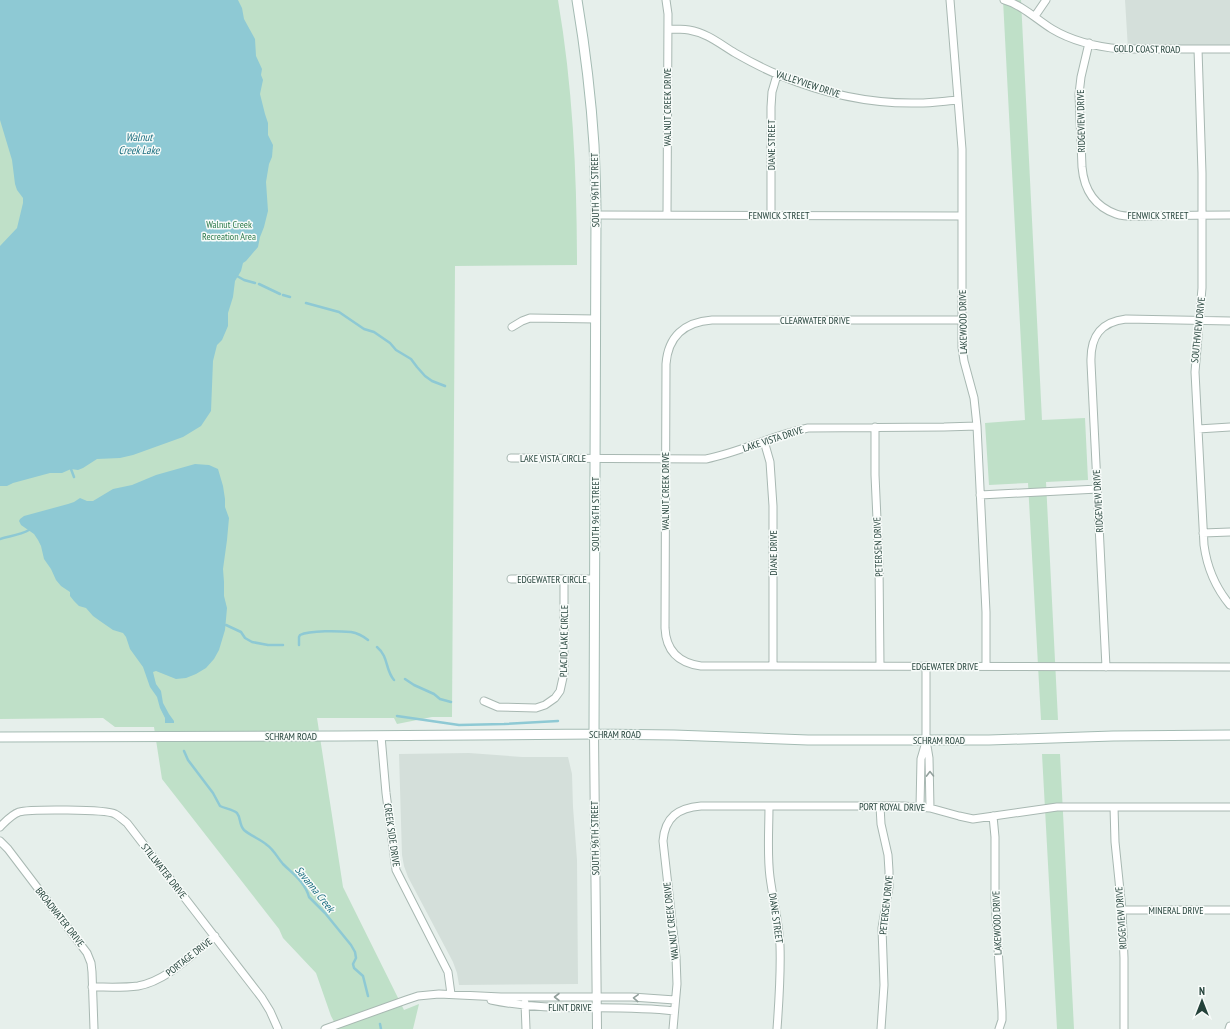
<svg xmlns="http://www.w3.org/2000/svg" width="1230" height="1029" font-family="'PT Sans Narrow',sans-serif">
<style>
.built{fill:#d4dfda}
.green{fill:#bfe0c8}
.water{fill:#8ec9d4}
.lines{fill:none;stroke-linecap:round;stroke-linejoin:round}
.stream{stroke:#8ec9d4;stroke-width:2.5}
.minor-casing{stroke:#a8b8b2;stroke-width:9}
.tertiary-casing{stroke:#a8b8b2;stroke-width:10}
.secondary-casing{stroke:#a4bbb3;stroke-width:11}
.minor{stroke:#fff;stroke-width:7}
.tertiary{stroke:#fff;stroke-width:8}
.secondary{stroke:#fff;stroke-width:9}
.oneway{stroke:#92a09c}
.labels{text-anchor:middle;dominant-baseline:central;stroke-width:3;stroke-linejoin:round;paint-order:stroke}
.street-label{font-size:10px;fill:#24423a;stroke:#f7fbf9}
.park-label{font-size:10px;fill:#2d7a4b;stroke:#f7fbf9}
.water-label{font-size:11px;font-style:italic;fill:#1c6f80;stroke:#f7fbf9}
</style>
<rect width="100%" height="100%" fill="#e6efeb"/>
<path class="built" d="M 1125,0 L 1230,0 L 1230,49 L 1128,49 Z
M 469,753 L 522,757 L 568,757 L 572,774 L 573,807 L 577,860 L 578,984 L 459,985 L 457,973 L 453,962 L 408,877 L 404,866 L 402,855 L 399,754 Z"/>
<path class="green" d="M 0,0 L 558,0 C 573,88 577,176 577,265 L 455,266 L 452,717 L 432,717 L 397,724 L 394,718 L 317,718 L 343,887 L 404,1010 L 419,1004 L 413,1029 L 338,1029 L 331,1016 L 316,973 L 283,938 L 279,929 L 162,779 L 154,727 L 115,727 L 103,718 L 0,719 Z
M 1003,0 L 1021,0 L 1042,420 L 1085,418 L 1088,480 L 1046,482 L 1058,720 L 1041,720 L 1028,483 L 989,485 L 985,423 L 1025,420 Z
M 1042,754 L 1060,754 L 1074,1029 L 1057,1029 Z"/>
<path class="water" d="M 0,0 L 238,0 L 242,8 L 244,19 L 255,39 L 256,56 L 262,69 L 261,75 L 263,80 L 260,94 L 265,114 L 268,123 L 268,135 L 273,145 L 272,157 L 269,164 L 266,182 L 268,211 L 264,227 L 260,237 L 258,247 L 246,261 L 243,263 L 241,271 L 235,281 L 233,297 L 228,313 L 228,326 L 222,340 L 217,345 L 213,361 L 211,411 L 201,426 L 183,437 L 133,455 L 120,458 L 97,459 L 83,468 L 78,470 L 71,469 L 62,473 L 50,473 L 13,483 L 7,486 L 0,486 L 0,246 L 17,228 L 23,203 L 23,198 L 17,190 L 15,184 L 12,160 L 0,120 Z
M 195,464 L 209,465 L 218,469 L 223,486 L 225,499 L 225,507 L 229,518 L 227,540 L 223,569 L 224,582 L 224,596 L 227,608 L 225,630 L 219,650 L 214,659 L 206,668 L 196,674 L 186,678 L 176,679 L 156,671 L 153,672 L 156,684 L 161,691 L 163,703 L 169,714 L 174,721 L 174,723 L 165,723 L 165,718 L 160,708 L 157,697 L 150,687 L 143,667 L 130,649 L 126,637 L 123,633 L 113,630 L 100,621 L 93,616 L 86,608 L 79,606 L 74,601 L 70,596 L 70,592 L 61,586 L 56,580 L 51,569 L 44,559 L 41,546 L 38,540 L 34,534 L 21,525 L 19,521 L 20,519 L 24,516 L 68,504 L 74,502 L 80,498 L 87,501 L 93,501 L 113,489 L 132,485 L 156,475 Z"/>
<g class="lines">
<path class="stream" d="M 237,276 L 244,280 L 255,283
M 259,284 L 280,294
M 283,295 L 290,297
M 306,303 L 339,312 L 364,329 L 374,332 L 390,343 L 396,350 L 411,359 L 417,367 L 425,376 L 432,381 L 445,386
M 71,469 L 74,477
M 0,539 C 10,536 20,535 29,530
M 226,625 L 241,632 L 245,638 L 252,642 L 268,645 L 283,645
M 299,645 L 299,637 L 300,635 C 310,630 340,631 351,632 C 357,633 363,636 368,640
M 377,647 C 389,657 385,670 394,680
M 405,679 L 414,685 L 434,694 L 440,699 L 451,702
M 397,716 L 459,725 L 504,724 L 558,721
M 184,751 L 188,760 L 213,793 L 220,806 C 226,809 232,809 237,813 C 241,818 239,825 244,830 C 251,836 260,839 267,845 C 274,850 277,857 283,864 C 293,874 305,882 309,897 L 325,913 L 351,945 L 355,952 L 356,958 L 353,964 L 354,968 L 363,976 L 368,996
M 380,1024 L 381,1029"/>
<defs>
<path id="minor" d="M 666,0 L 668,14 L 667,215
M 950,0 L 962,149 L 962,347 L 964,361 L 974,398 L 977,426 L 986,612 L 986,666
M 1004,0 C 1022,5 1036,19 1052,29 C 1072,41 1098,47 1121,49 L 1230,49
M 1035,16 L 1046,0
M 668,29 C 675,29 682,29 689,30 C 707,33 720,44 735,53 C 749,61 764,69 779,75 C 822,93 871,104 918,103 C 932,103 945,101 958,100
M 1089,43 L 1081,77 L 1079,94 L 1082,167 C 1084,190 1094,206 1116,214 C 1127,218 1142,216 1153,216 C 1179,215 1204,215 1230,215
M 1198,49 L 1202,173 L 1202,288 L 1195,372 L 1204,545 C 1207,567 1215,587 1230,605
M 596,215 L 962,216
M 771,215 L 771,107 L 772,92 L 777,75
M 962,320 L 712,320 C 684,322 668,337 666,364 L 665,628 C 666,651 679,663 701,666 L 1230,667
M 512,327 L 522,321 L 530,318 L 596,319
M 875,427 L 875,475 L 879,564 L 880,666
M 1198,429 L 1230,427
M 764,441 L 770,462 L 773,506 L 773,666
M 511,458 L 706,459 C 741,452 773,435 808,428 L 944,427 L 977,426
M 980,495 L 1098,489
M 1203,533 L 1230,532
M 511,579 L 594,579
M 926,666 L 926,740 L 929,758 L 930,808
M 1106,667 L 1091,363 C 1090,337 1100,322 1126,319 L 1230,321
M 484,701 L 498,707 L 536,708 L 545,705 L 555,698 L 560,691 L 564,673 L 564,579
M 381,736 L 386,793 L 396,870 L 448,972 L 451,994
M 769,806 C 769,830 767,854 770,877 C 773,900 779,923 780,946 C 781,974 779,1001 777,1029
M 880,806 L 881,824 L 888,855 L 889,871 L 889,887 L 882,928 L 884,985 L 881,1029
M 920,807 L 921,759 L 926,742
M 1114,807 L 1115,842 L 1122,910 L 1124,958 L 1124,1029
M 993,816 L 995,837 L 995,900 L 1002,1012 L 1002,1020 L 999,1029
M 0,827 C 6,821 11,815 19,812 C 29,809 106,809 115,814 C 119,816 123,820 127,823 L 262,998 L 270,1011 L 278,1029
M 0,841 L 8,849 L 87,953 L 91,963 L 92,972 L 94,1029
M 1122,910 L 1230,910
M 92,987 C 107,987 123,988 138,986 C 167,981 192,954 215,936
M 491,1000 C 552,1013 613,1004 674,1011
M 525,1003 L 526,1029
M 325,1029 L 406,1000 L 418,996 L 439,994 L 501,997 L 632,997 L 675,1000
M 673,1029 L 677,984 L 676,957 L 663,841 C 665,817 678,808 701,806 L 903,806 L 930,808 L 959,816 L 973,819 L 1057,807 L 1230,807
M 1229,1029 L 1230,1026"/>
<path id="tertiary" d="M 594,734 L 597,1029"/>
<path id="secondary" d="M 577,0 C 585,48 591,97 594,145 C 595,169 596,192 596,215 L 594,734
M 0,737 L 338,736 L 594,734 L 674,735 L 808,740 L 989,740 L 1113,736 L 1230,735"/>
</defs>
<use href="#minor" class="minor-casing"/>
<use href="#tertiary" class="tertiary-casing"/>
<use href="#secondary" class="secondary-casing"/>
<use href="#minor" class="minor"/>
<use href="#tertiary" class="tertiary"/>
<use href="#secondary" class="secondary"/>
</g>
<defs><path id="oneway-chevron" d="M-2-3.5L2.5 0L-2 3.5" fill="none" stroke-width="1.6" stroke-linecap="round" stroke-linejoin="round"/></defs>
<g class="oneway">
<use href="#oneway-chevron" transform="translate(930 774) rotate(-91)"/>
<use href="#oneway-chevron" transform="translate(557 997) rotate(180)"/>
<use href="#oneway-chevron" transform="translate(636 998) rotate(-177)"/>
</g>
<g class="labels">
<g class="street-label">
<text transform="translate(1147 49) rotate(1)">GOLD COAST ROAD</text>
<text transform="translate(808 84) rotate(18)">VALLEYVIEW DRIVE</text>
<text transform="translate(667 107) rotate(-90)">WALNUT CREEK DRIVE</text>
<text transform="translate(1081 121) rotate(-91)">RIDGEVIEW DRIVE</text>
<text transform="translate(771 145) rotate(-90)">DIANE STREET</text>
<text transform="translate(595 190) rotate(-91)">SOUTH 96TH STREET</text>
<text x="779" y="215">FENWICK STREET</text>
<text x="1158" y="215">FENWICK STREET</text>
<text x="815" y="320">CLEARWATER DRIVE</text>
<text transform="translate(963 322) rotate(-91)">LAKEWOOD DRIVE</text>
<text transform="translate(1198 330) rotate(-84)">SOUTHVIEW DRIVE</text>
<text transform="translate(773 439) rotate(-18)">LAKE VISTA DRIVE</text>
<text x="553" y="458">LAKE VISTA CIRCLE</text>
<text transform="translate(665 491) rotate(-90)">WALNUT CREEK DRIVE</text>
<text transform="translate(1098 501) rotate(-93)">RIDGEVIEW DRIVE</text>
<text transform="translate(595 514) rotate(-90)">SOUTH 96TH STREET</text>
<text transform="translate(878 547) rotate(-92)">PETERSEN DRIVE</text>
<text transform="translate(773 553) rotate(-90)">DIANE DRIVE</text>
<text x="552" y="579">EDGEWATER CIRCLE</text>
<text transform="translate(564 641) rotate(-89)">PLACID LAKE CIRCLE</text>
<text x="945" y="666">EDGEWATER DRIVE</text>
<text x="615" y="734">SCHRAM ROAD</text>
<text x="291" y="736">SCHRAM ROAD</text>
<text x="939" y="740">SCHRAM ROAD</text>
<text transform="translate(892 807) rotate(1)">PORT ROYAL DRIVE</text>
<text transform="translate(392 835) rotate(82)">CREEK SIDE DRIVE</text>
<text transform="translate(595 838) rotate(-91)">SOUTH 96TH STREET</text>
<text transform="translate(164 871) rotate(52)">STILLWATER DRIVE</text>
<text transform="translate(886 905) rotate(-84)">PETERSEN DRIVE</text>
<text x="1176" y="910">MINERAL DRIVE</text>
<text transform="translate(60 917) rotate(52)">BROADWATER DRIVE</text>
<text transform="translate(776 918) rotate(82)">DIANE STREET</text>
<text transform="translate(1121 918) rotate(-94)">RIDGEVIEW DRIVE</text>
<text transform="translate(671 921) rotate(-96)">WALNUT CREEK DRIVE</text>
<text transform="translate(997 923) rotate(-92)">LAKEWOOD DRIVE</text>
<text transform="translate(189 957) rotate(-38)">PORTAGE DRIVE</text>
<text x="570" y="1007">FLINT DRIVE</text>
</g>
<g class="park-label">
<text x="229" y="224">Walnut Creek<tspan x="229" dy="12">Recreation Area</tspan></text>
</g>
<g class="water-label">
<text x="139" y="137">Walnut<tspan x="139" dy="13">Creek Lake</tspan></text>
<text transform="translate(315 889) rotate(51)">Savanna Creek</text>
</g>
</g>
<g transform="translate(1202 1001)" stroke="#f7fbf9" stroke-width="3" paint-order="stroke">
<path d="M0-3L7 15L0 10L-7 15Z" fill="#24423a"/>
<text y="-6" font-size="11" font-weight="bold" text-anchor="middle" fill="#24423a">N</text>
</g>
</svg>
